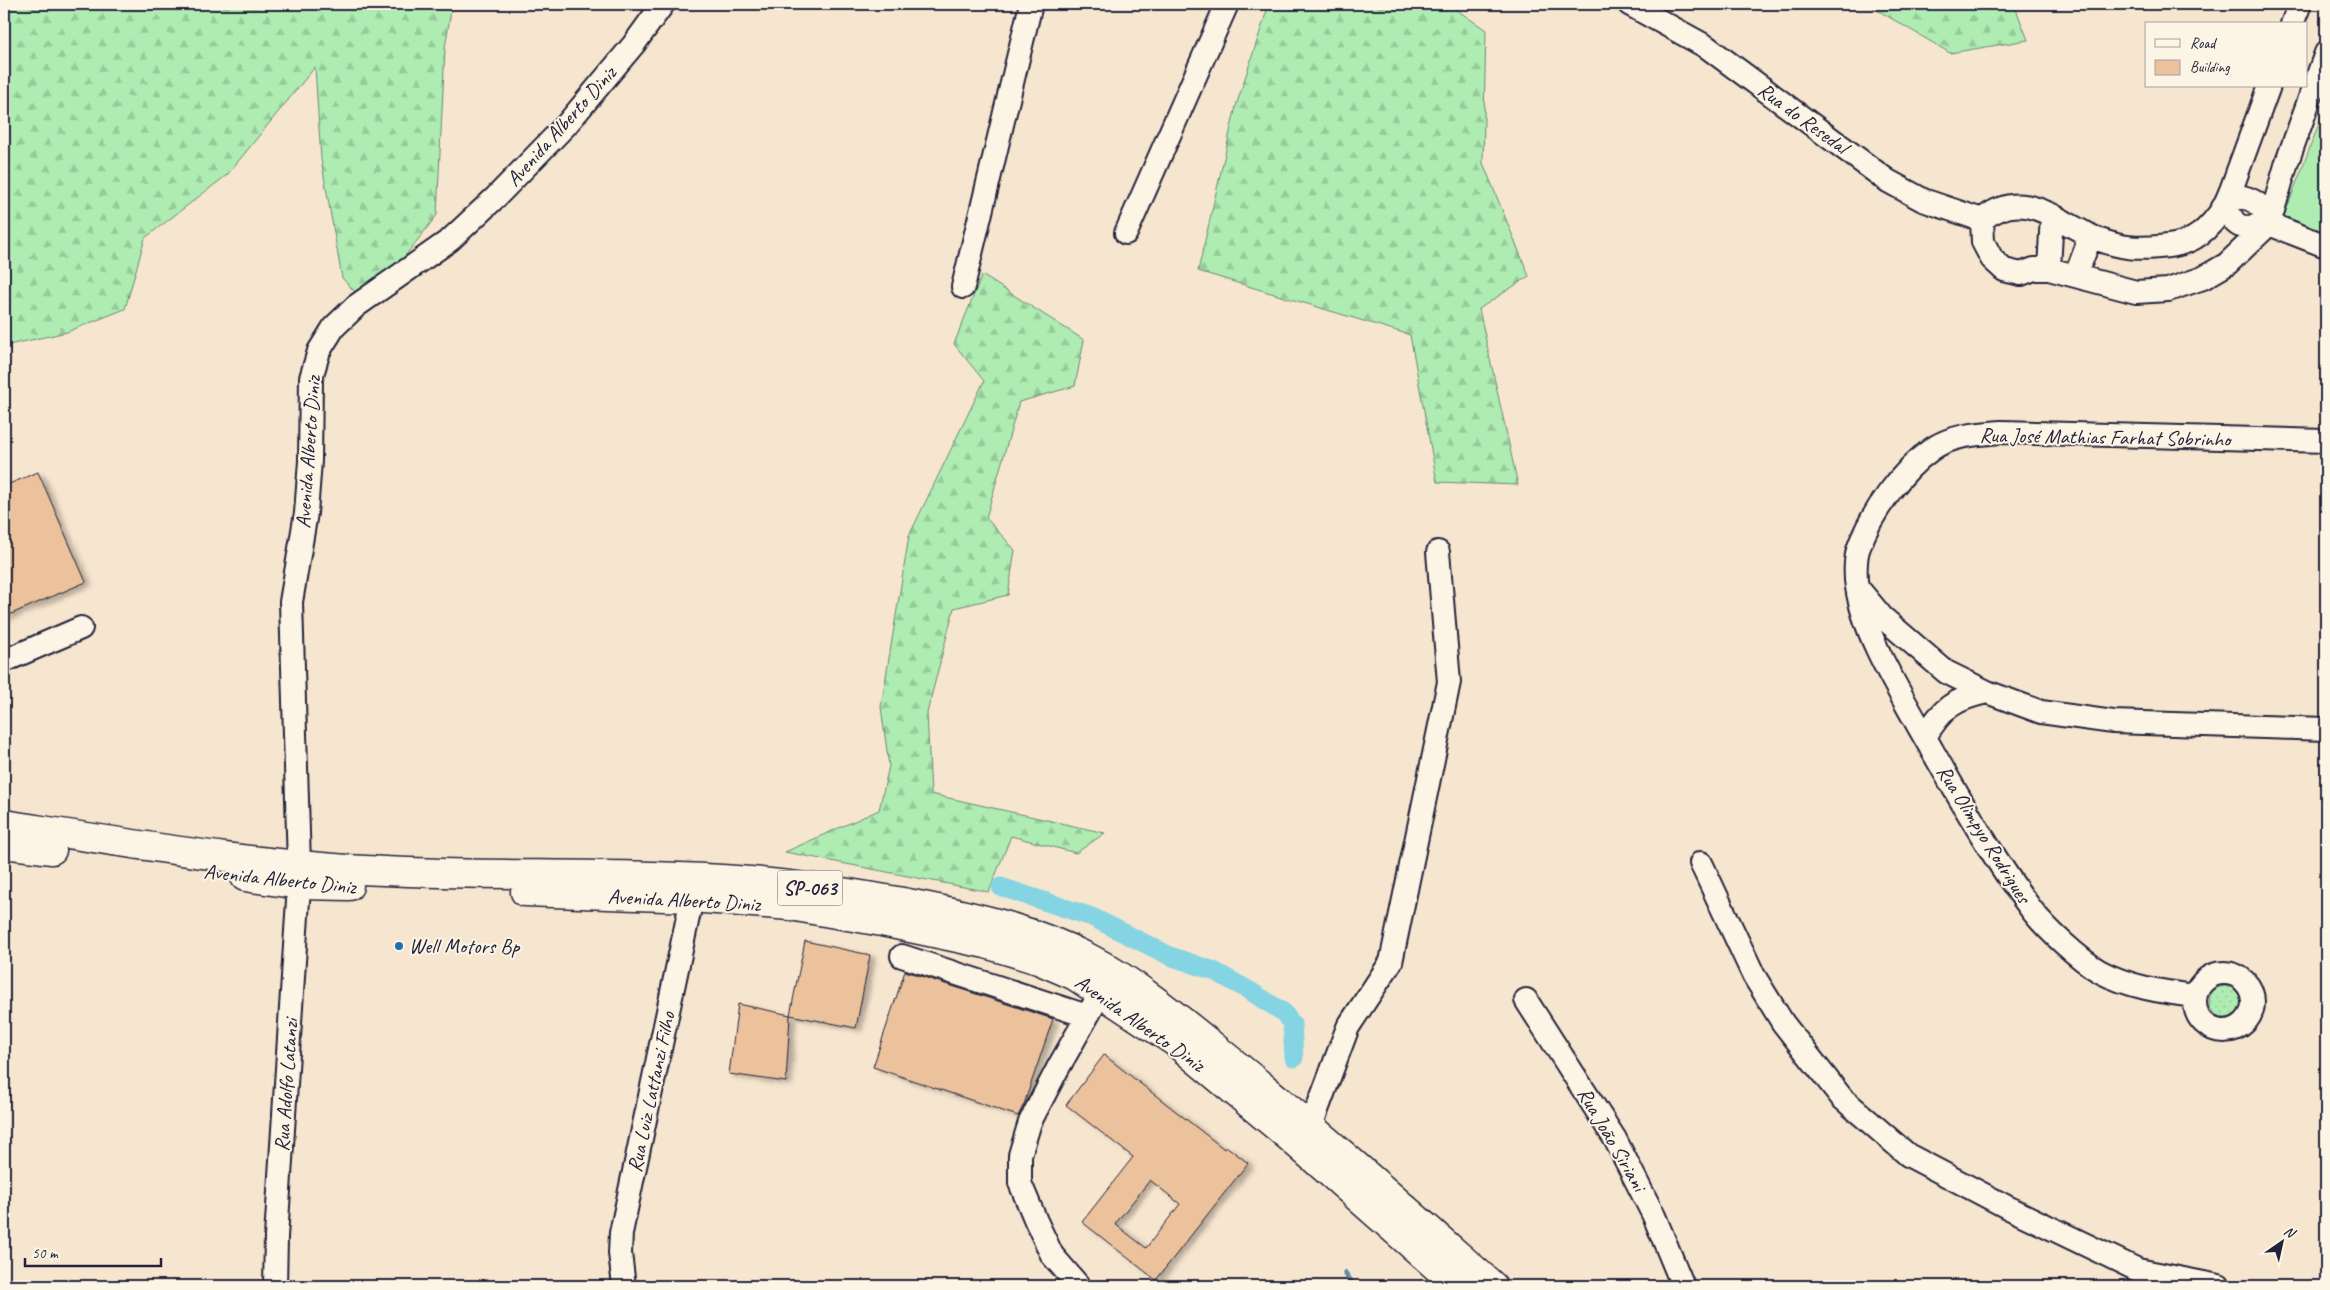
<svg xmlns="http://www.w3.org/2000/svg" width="2330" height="1290" font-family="Caveat,sans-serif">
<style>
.grass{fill:url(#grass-dots);stroke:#688776}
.forest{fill:url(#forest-firs);stroke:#688776}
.park{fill:#aeecb2;stroke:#688776}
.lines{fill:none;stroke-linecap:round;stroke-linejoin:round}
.stream{stroke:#5d8da0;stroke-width:5.5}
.canal{stroke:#85d4e3;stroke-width:19}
.building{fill:#ebc29b;stroke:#22223b;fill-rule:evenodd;filter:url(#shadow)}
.minor-casing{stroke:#22223b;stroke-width:26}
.major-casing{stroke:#22223b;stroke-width:31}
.minor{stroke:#fcf5e5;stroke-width:22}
.major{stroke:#fcf5e5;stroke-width:28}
.poi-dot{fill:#1f6fb2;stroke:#fcf5e5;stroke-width:2}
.labels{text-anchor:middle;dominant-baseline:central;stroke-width:4;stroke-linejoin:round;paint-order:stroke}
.shield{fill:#fcf5e5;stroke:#63616e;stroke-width:1}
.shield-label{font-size:20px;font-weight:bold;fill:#22223b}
.street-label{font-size:21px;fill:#22223b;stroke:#fcf5e5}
.poi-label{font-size:21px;fill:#22223b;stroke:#fcf5e5;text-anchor:start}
</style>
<defs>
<pattern id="grass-dots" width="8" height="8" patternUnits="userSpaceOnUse" patternTransform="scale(1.25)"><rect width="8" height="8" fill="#aeecb2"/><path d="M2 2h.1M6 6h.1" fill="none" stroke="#95ca9a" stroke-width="1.8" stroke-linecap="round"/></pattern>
<pattern id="forest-firs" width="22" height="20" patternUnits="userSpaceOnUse" patternTransform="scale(1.25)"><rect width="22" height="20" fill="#aeecb2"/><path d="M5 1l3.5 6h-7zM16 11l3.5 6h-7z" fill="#95ca9a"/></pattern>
<filter id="shadow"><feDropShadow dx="5.5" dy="3" stdDeviation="2.5" flood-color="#0004"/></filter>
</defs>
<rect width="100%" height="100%" fill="#f7e6cf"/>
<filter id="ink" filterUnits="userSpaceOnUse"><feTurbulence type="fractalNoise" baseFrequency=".02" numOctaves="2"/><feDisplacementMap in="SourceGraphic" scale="10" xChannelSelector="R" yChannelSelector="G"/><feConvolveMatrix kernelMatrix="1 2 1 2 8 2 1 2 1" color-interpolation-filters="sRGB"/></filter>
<g filter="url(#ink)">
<path class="grass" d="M2209 1002a16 16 0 1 1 32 0a16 16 0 1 1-32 0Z"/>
<path class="forest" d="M 4,4 L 452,4 L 445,48 L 437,215 L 367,305 L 342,278 L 321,159 L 315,67 L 227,175 L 145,238 L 125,309 L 67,332 L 4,346 Z
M 1269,4 L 1448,4 L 1486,30 L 1483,163 L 1529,276 L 1479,309 L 1518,485 L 1437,482 L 1410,335 L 1198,271 L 1236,106 Z
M 1867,4 L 2014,4 L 2028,40 L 1950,53 Z
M 982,275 L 1084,340 L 1075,386 L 1019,402 L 986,518 L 1015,550 L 1008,595 L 954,608 L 927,713 L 931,794 L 1105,833 L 1076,853 L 1011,836 L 989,892 L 785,852 L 879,810 L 889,766 L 881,707 L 909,536 L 984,381 L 954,344 Z"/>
<path class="park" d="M 2326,105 L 2326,233 L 2284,216 Z"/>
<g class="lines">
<path class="stream" d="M 1345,1273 L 1354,1286"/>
<path class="canal" d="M 1001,887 L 1092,917 L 1170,956 L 1214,971 L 1250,991 L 1283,1012 L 1292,1024 L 1294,1058"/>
</g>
<path class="building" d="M 38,472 L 86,582 L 4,617 L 4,486 Z
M 805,941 L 870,955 L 856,1028 L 790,1015 Z
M 905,971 L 1053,1019 L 1024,1104 L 1018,1116 L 873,1067 Z
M 738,1004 L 790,1015 L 786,1082 L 729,1074 Z
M 1104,1055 L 1224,1149 L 1226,1146 L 1248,1163 L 1156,1280 L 1082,1222 L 1133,1157 L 1066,1105 ZM 1150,1180 L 1180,1204 L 1146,1248 L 1115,1224 Z"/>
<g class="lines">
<defs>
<path id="minor" d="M 1629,4 L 1707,47 L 1888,181 L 1923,200 L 1982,220
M 2292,24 L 2300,4
M 2243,197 C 2259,201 2264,209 2269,224 C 2241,229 2234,231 2226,202 Z
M 1982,220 L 1983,242 L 1992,259 L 2004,270 L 2021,274 L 2034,269 L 2049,269 L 2136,292 L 2168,290 L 2203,278 L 2227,264 L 2269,224 L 2287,162 L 2326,53
M 1982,220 C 2024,184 2059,224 2100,240 C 2122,248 2136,249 2159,247 C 2188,245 2202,237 2219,214 C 2229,200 2233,184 2239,168 C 2249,141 2259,114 2269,86
M 2269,224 L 2326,246
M 1126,233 L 1227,4
M 2049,269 L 2052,215
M 2076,275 L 2087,246 L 2086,233
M 963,287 L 1031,4
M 1862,593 L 1882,617 L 1946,672 L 1987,692 L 2041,712 L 2113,722 L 2326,729
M 4,661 L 81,628
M 1925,737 C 1942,708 1954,699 1987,692
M 1701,863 L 1754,976 L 1783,1023 L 1842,1098 L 1908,1155 L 2007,1207 L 2138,1270 L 2219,1286
M 299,865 L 291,602 L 306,513 L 310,461 L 311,378 L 319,351 L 334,327 L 356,306 L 450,240 L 496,197 L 567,124 L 634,44 L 663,4
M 902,956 L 1087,1016
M2195 1002a29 29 0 1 1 58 0a29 29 0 1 1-58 0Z
M 2195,996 C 2162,992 2129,987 2099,971 C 2079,959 2045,928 2031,909 C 1989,853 1955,790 1920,729 C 1897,687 1864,635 1857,587 C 1855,577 1855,557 1859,547 C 1871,513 1902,470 1932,449 C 1952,435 1978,434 2001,432 L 2326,441
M 1526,1000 L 1615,1139 L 1654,1216 L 1683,1286
M 1311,1126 L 1348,1027 L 1391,962 L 1449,682 L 1438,552
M 1078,1285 L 1052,1255 L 1036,1221 L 1020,1183 L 1020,1155 L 1030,1122 L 1058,1068 L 1101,992
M 275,1286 L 276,1237 L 299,885
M 624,1286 L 620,1253 L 621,1233 L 692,898"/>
<path id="major" d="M 4,824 C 138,845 272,868 408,872 C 522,876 636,872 750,881 C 801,885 852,893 903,902 C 966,914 1031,928 1089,958 C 1141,985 1189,1027 1234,1063 C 1323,1135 1408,1211 1493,1286
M 4,844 L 52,850
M 245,877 L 299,885 L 349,886
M 525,892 L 692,898 L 790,906 L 882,922 L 986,944 L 1038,960 L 1075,976 L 1175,1042 L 1289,1137 L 1458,1286"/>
</defs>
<use href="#minor" class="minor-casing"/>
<use href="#major" class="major-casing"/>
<use href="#minor" class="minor"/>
<use href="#major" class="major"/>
</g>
</g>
<circle class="poi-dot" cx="399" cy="946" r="5"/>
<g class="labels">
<rect class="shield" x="777.5" y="870.5" width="65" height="35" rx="4"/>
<g class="shield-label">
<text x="810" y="888">SP-063</text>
</g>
<g class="street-label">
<text transform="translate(1803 118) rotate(36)">Rua do Resedal</text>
<text transform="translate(561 126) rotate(-48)">Avenida Alberto Diniz</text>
<text transform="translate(2105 437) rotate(1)">Rua José Mathias Farhat Sobrinho</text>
<text transform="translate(308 452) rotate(-86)">Avenida Alberto Diniz</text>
<text transform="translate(1984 834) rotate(58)">Rua Olimpyo Rodrigues</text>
<text transform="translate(280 879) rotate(6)">Avenida Alberto Diniz</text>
<text transform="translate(684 900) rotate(3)">Avenida Alberto Diniz</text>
<text transform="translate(1140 1023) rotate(35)">Avenida Alberto Diniz</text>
<text transform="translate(286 1085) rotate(-86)">Rua Adolfo Latanzi</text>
<text transform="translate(651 1092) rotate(-78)">Rua Luiz Lattanzi Filho</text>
<text transform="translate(1612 1139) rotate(60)">Rua João Siriani</text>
</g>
<g class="poi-label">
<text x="409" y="946">Well Motors Bp</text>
</g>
</g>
<rect width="2330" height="1290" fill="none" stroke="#fcf5e5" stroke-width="20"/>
<rect x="10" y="10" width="2310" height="1270" fill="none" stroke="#22223b" stroke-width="2" filter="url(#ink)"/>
<rect x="2145" y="22" width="162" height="65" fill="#fcf5e5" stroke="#a5a1a1"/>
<rect x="2155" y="39" width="25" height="8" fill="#fcf5e5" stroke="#a5a1a1"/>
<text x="2190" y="48" font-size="15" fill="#22223b">Road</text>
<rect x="2155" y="60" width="25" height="15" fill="#ebc29b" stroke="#a5a1a1"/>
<text x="2190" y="72" font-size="15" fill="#22223b">Building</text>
<g transform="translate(2282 1242) rotate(34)" stroke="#fcf5e5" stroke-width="4" paint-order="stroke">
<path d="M0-4L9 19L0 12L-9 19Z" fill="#22223b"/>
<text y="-8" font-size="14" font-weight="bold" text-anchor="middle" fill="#22223b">N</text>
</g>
<path d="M25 1258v8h136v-8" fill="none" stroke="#22223b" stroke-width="2.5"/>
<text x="32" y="1258" font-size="15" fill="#22223b" stroke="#fcf5e5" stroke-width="4" paint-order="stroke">50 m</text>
</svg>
